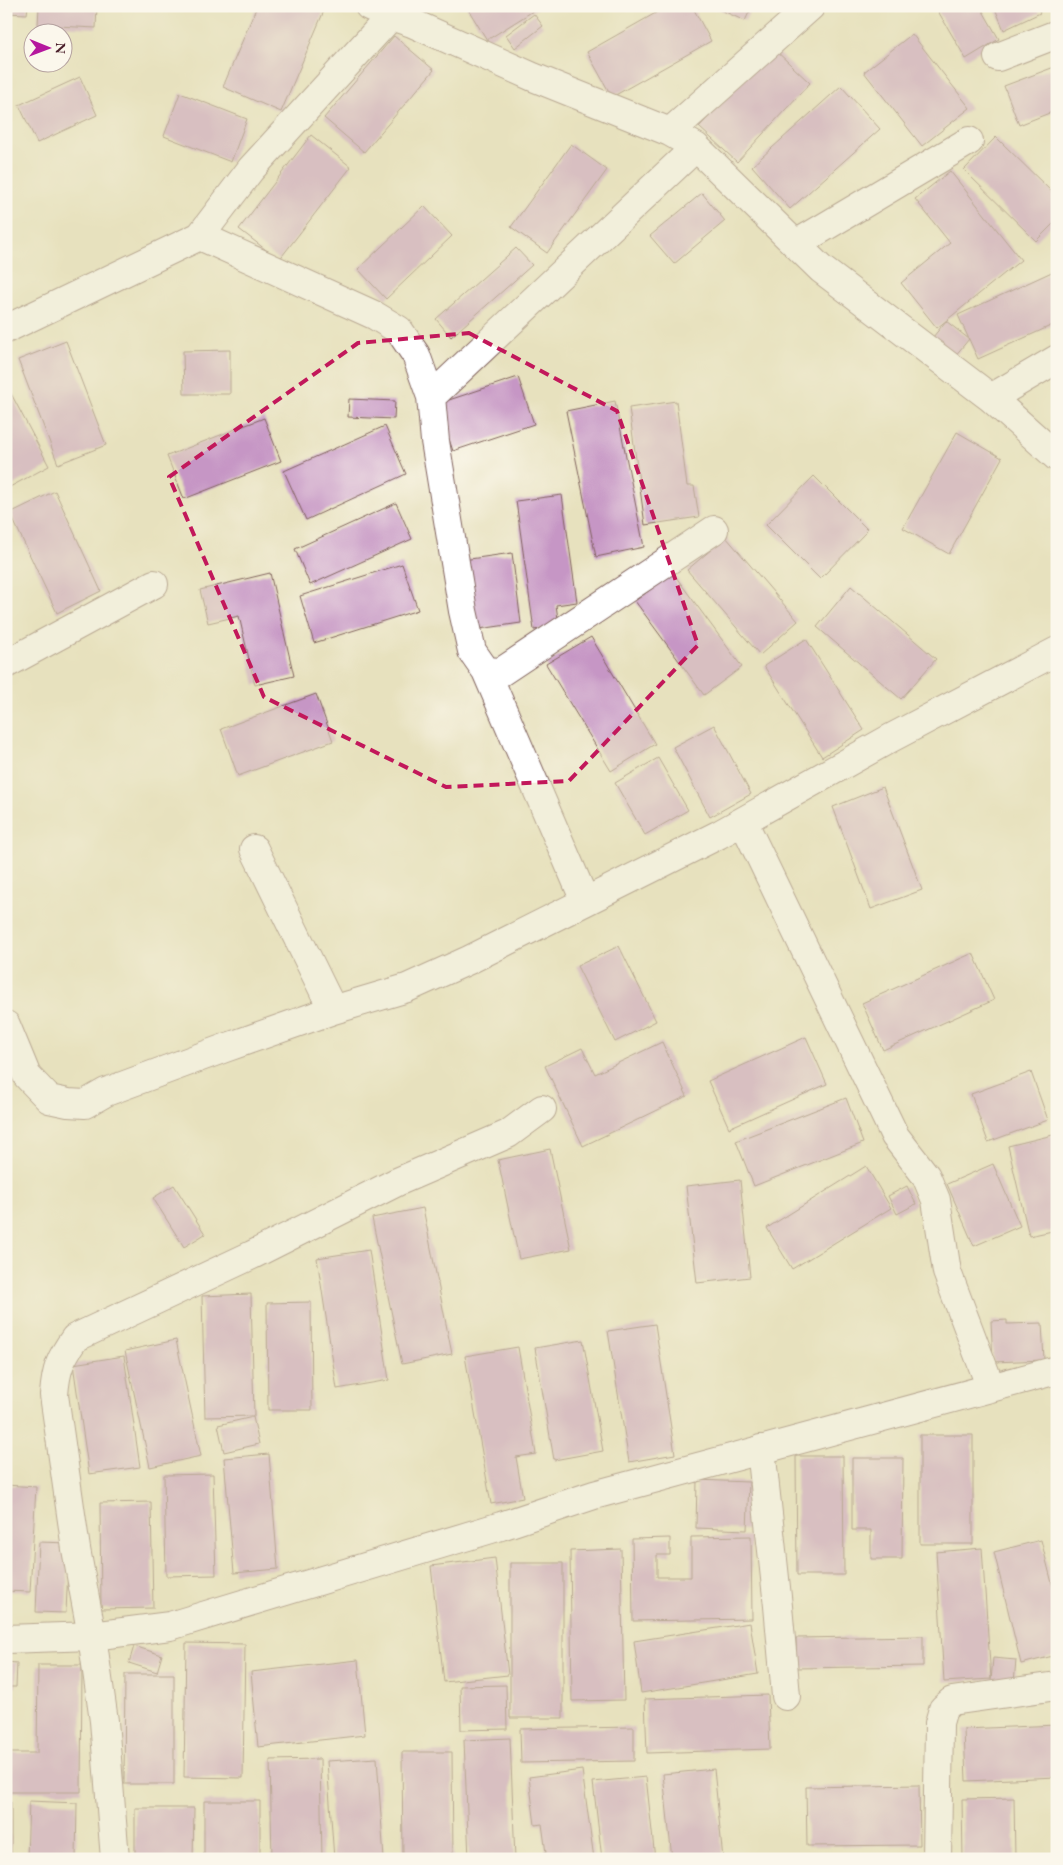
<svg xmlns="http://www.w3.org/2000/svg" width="1063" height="1865" font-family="'EB Garamond',serif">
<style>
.building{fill:#c696c5}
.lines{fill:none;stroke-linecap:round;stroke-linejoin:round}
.minor-casing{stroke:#81635e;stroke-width:30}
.minor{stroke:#fff;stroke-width:28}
.marked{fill:none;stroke:#c2185b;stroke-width:4;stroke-dasharray:10 6;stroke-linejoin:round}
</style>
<rect width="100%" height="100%" fill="#fbf7ec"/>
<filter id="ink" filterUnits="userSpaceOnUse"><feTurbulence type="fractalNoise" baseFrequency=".02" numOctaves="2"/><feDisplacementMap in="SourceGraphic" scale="10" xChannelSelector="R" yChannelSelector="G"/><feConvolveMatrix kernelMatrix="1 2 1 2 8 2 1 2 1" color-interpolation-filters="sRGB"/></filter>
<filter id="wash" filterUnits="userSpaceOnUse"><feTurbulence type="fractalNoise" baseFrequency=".0096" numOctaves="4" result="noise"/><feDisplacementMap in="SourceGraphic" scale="20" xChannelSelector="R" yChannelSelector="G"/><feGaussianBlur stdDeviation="1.12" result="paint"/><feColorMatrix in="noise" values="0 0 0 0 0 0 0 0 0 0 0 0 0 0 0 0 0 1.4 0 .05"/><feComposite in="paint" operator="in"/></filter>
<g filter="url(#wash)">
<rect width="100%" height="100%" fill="#e7e1be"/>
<g id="blocks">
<path class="building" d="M 6,6 L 28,6 L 27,14 L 6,13 Z
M 39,6 L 97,6 L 96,28 L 38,25 Z
M 257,6 L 326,6 L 281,112 L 223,87 Z
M 466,6 L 541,6 L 487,40 Z
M 668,6 L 692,6 L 711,41 L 612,97 L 587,52 Z
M 712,6 L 752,6 L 745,21 Z
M 935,6 L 980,6 L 999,39 L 966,59 Z
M 994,6 L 1037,6 L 1040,13 L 1004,30 Z
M 534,14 L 543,26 L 515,48 L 506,35 Z
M 912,34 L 970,108 L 922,146 L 864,72 Z
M 394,36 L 434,70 L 364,152 L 324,118 Z
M 773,48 L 810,83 L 737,162 L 699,127 Z
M 1057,66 L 1057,110 L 1019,125 L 1004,86 Z
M 80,77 L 97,115 L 37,143 L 19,105 Z
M 841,86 L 880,129 L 790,209 L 752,166 Z
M 180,93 L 247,119 L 231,162 L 164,136 Z
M 311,135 L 351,167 L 279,260 L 239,229 Z
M 996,137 L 1057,197 L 1057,220 L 1036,241 L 964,170 Z
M 571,144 L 607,170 L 547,253 L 511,227 Z
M 950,171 L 1021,260 L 937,328 L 901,283 L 950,243 L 915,199 Z
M 702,193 L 725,221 L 674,264 L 650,236 Z
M 424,206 L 452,236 L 386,299 L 358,269 Z
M 516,248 L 532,265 L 451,337 L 436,319 Z
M 1054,271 L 1057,277 L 1057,323 L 978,359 L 958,315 Z
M 946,321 L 969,339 L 955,356 L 933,337 Z
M 66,341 L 106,445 L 58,464 L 18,360 Z
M 230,350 L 230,394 L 184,394 L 183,351 Z
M 518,377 L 534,424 L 453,451 L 437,404 Z
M 6,384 L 49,466 L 6,489 Z
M 349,399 L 395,401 L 394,419 L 348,417 Z
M 615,401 L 644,547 L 596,557 L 566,411 Z
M 676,401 L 687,486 L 694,486 L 699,517 L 645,525 L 629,408 Z
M 264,418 L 281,461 L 184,499 L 167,456 Z
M 385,426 L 406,474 L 306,520 L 284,471 Z
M 957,432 L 1002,458 L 949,554 L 903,528 Z
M 814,476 L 868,530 L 820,579 L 766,525 Z
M 55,491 L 101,591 L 57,613 L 10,513 Z
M 562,495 L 577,602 L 556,605 L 559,626 L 534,630 L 516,501 Z
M 396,503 L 412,539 L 310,585 L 295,549 Z
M 726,537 L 798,621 L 760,655 L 687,570 Z
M 512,553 L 521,623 L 472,630 L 463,560 Z
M 402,564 L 418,610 L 314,643 L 300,596 Z
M 270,573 L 294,676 L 255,685 L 239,616 L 208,623 L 200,590 Z
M 673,573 L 742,667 L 704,695 L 635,601 Z
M 851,586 L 936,659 L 901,699 L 817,627 Z
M 591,637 L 655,744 L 611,771 L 546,664 Z
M 806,639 L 864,730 L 822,757 L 764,666 Z
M 316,694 L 333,741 L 238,776 L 221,729 Z
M 714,725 L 751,794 L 710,817 L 673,747 Z
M 658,758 L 688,810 L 645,835 L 615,783 Z
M 883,787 L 922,890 L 871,909 L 833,807 Z
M 619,946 L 656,1021 L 615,1042 L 577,966 Z
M 973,953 L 994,1000 L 883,1050 L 862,1003 Z
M 806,1037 L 827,1084 L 729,1128 L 708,1081 Z
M 662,1042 L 687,1096 L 583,1146 L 545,1066 L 582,1048 L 595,1074 Z
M 1031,1072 L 1048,1120 L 988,1142 L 971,1094 Z
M 846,1098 L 863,1143 L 754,1186 L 736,1141 Z
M 1057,1134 L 1057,1230 L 1029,1236 L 1008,1146 Z
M 550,1149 L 571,1249 L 519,1259 L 498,1160 Z
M 993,1164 L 1020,1226 L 974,1246 L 947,1184 Z
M 866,1166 L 891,1208 L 792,1269 L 767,1228 Z
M 740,1180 L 750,1277 L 697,1283 L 686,1186 Z
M 174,1185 L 205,1234 L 184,1247 L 153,1198 Z
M 907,1186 L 916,1204 L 897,1214 L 888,1196 Z
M 423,1208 L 452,1354 L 402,1364 L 372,1218 Z
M 369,1250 L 389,1380 L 337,1389 L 317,1258 Z
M 251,1294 L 254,1416 L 205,1417 L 202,1296 Z
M 311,1302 L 312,1410 L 268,1410 L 267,1303 Z
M 1007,1320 L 1007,1324 L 1042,1323 L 1044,1360 L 993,1362 L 991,1321 Z
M 655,1324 L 675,1454 L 629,1462 L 608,1331 Z
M 176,1340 L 201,1456 L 150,1467 L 125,1351 Z
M 583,1340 L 603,1451 L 554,1460 L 535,1348 Z
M 518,1347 L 536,1454 L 516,1457 L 523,1498 L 491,1504 L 465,1356 Z
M 124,1356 L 140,1467 L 89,1474 L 73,1364 Z
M 253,1417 L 259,1444 L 224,1452 L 218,1425 Z
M 920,1435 L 973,1435 L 973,1544 L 920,1544 Z
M 269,1454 L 278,1569 L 234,1573 L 224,1458 Z
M 796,1456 L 843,1456 L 844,1575 L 797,1575 Z
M 852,1458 L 903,1458 L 902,1559 L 871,1559 L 871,1530 L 852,1530 Z
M 213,1474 L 216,1575 L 166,1576 L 164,1475 Z
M 697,1480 L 749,1482 L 747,1530 L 696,1528 Z
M 6,1485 L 36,1487 L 30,1592 L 6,1591 Z
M 151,1502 L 153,1608 L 101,1609 L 100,1503 Z
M 751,1536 L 752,1619 L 633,1621 L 632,1539 L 670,1538 L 670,1555 L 657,1555 L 657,1577 L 691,1577 L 691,1537 Z
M 1041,1540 L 1057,1603 L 1057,1655 L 1021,1664 L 994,1552 Z
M 39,1542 L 69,1543 L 66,1613 L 36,1612 Z
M 982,1548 L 991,1679 L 944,1682 L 936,1552 Z
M 621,1549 L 624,1700 L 572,1701 L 570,1551 Z
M 495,1558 L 508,1675 L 444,1682 L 431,1566 Z
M 510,1563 L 563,1563 L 563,1718 L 510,1718 Z
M 750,1623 L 758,1674 L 641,1693 L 634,1641 Z
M 923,1636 L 923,1666 L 797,1668 L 796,1638 Z
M 186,1643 L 245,1644 L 243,1778 L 184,1777 Z
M 134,1646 L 162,1655 L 157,1672 L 129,1663 Z
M 993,1658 L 1016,1660 L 1014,1682 L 991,1681 Z
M 358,1660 L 365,1735 L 258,1747 L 251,1672 Z
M 6,1662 L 17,1663 L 16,1687 L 6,1687 Z
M 38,1665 L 82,1665 L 81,1792 L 6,1792 L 6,1753 L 37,1753 Z
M 125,1674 L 174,1674 L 174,1784 L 124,1784 Z
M 506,1685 L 507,1729 L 461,1730 L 460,1686 Z
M 768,1695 L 770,1749 L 647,1753 L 645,1699 Z
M 1057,1725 L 1057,1777 L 966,1781 L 964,1729 Z
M 634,1727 L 634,1761 L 521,1763 L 520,1729 Z
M 510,1738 L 515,1859 L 469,1859 L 464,1740 Z
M 402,1752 L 452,1752 L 453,1859 L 403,1859 Z
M 377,1758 L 384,1859 L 334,1859 L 327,1761 Z
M 320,1759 L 322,1859 L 272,1859 L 270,1760 Z
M 714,1769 L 723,1859 L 672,1859 L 663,1774 Z
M 582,1770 L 594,1859 L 530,1859 L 529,1856 L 546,1853 L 542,1824 L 535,1825 L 529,1777 Z
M 646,1777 L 655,1859 L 602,1859 L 593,1782 Z
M 919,1785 L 920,1845 L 807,1846 L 806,1787 Z
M 1014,1798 L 1015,1859 L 963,1859 L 962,1799 Z
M 29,1801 L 77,1803 L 76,1859 L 27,1859 Z
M 204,1801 L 260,1801 L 260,1859 L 204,1859 Z
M 6,1802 L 11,1802 L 11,1859 L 6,1859 Z
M 135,1808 L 194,1808 L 193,1859 L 135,1859 Z"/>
</g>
</g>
<g filter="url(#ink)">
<use href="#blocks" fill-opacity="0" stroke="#81635e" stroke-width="1"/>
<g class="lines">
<defs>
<path id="minor" d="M 369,6 L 391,16 L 412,23 L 533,77 L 670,132 L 696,147 L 821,269 L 991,398 L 1057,457
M 998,57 L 1057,34
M 670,132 L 811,6
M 200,236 L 374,315 L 399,330 L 416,355 L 431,397 L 435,441 L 463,611 L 472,651 L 486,671 L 501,672 L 714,530
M 796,244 L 969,141
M 6,329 L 200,236 L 251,169 L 391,16
M 431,397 L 696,147
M 991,398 L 1057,359
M 6,664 L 154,584
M 486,671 L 585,901
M 743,821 L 895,1136 L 926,1176 L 936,1200 L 947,1272 L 991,1388
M 254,849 L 333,1010
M 6,1025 L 27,1076 L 49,1099 L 68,1103 L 85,1104 L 106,1092 L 225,1048 L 333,1010 L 407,988 L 469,960 L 718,835 L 891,738 L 1057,651
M 761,1449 L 778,1606 L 786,1696
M 6,1639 L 92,1636 L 170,1626 L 501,1526 L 594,1495 L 1057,1370
M 115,1859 L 104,1721 L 92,1636 L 76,1549 L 54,1395 C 56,1369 60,1359 75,1338 L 252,1255 L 397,1182 L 508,1134 L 542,1109
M 937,1859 L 939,1723 L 943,1709 L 952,1701 L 1057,1686"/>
</defs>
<use href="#minor" class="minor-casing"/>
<use href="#minor" class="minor"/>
</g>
</g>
<path d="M0 0H1063V1865H0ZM 469,333 L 617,411 L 698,645 L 569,781 L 446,787 L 264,697 L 169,477 L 358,343 Z" fill="#e7e1be" fill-opacity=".55" fill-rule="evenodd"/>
<path class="marked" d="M 469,333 L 617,411 L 698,645 L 569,781 L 446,787 L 264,697 L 169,477 L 358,343 Z"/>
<rect width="1063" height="1865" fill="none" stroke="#fbf7ec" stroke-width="25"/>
<g transform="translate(48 48) rotate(91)"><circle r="24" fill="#fbf7ec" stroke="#b4a19f"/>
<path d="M0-4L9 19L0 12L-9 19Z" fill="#b5179e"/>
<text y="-8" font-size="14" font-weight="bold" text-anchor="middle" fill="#4a1f2b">N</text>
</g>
</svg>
